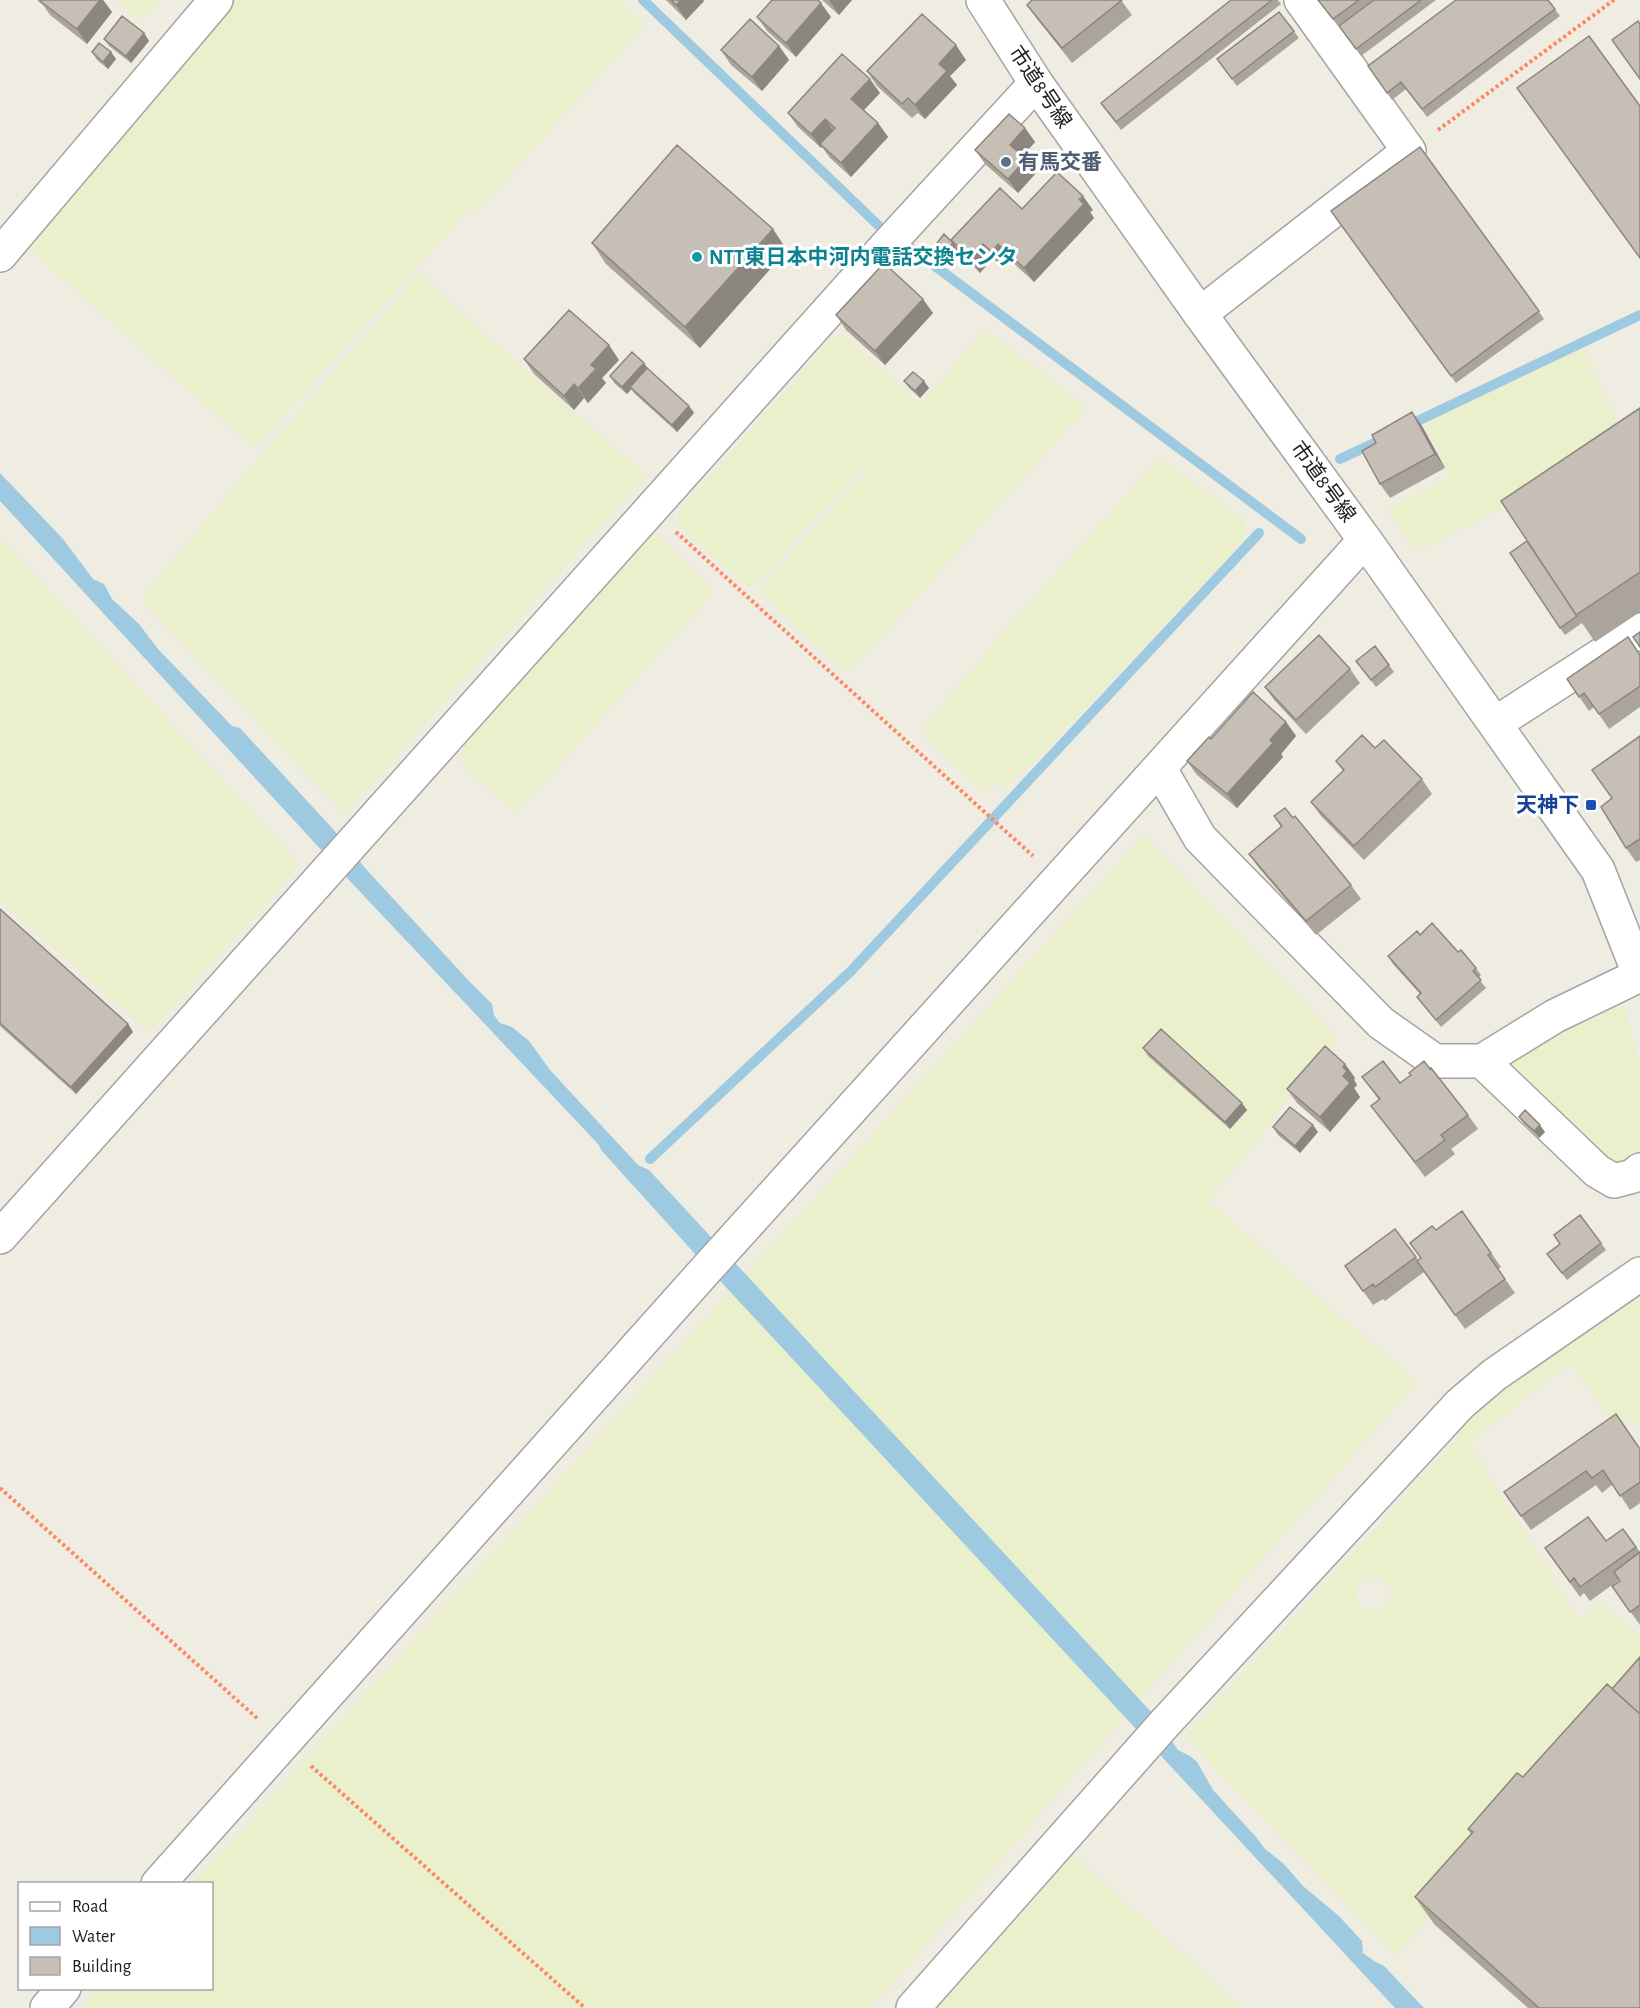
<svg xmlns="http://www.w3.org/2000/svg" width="1640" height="2008" font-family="'Alegreya Sans','Noto Sans JP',sans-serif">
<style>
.farmland{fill:#e9f0cb;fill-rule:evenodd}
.water{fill:#9ecae1}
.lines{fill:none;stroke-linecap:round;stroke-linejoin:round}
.stream{stroke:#9ecae1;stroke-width:10}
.minor-casing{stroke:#a4a4a4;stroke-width:36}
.tertiary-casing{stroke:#a4a4a4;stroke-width:36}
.path{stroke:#ff8563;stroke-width:4;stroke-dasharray:3 3;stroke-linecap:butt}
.minor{stroke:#fff;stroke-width:33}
.tertiary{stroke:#fff;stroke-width:33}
.wall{fill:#aba49c}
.shaded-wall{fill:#8b867f}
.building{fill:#c7bfb5;stroke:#8b867f;stroke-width:1.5}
.service-dot{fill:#5c6f8a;stroke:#fff;stroke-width:2}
.culture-dot{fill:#0f9aa8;stroke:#fff;stroke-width:2}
.transit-dot{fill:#1a4fb4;stroke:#fff;stroke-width:2}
.labels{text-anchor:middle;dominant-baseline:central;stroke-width:6;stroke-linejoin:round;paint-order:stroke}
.street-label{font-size:21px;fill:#1d1d1d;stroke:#fff}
.service-label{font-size:21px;font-weight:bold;fill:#4e5e75;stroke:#fff;text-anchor:start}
.culture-label{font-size:21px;font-weight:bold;fill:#0d838f;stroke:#fff;text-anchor:start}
.transit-label{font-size:21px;font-weight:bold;fill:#164399;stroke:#fff;text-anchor:end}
</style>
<rect width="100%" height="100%" fill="#efece2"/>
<path class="farmland" d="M 116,0 L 159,0 L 142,21 Z
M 233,0 L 617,0 L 645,25 L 478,210 L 470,209 L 254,448 L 26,246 Z
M 420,273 L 481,331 L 646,475 L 345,814 L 146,605 L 143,595 L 277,437 Z
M 985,329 L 1080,402 L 1083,410 L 1081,414 L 854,667 L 841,668 L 784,616 L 761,591 L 766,582 L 853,485 L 908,418 L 757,583 L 748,587 L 707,552 L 678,523 L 678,512 L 833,337 L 840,336 L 850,341 L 920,404 Z
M 1584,350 L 1624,435 L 1626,445 L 1416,552 L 1387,510 L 1450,478 L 1426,427 L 1427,422 L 1573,353 Z
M 1160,458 L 1243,519 L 1246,531 L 1241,544 L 1033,763 L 1003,788 L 993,784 L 982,792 L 922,734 L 923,727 L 1010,624 Z
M 651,533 L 662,538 L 709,585 L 713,593 L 519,810 L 511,809 L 464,766 L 461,757 L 464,745 Z
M 0,537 L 290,853 L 296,864 L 291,875 L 152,1030 L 140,1024 L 0,900 Z
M 1144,835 L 1337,1037 L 1208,1202 L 1417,1382 L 871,2008 L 81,2008 L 99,1989 L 212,1988 L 212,1884 L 194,1883 Z
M 1613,999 L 1625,1009 L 1640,1069 L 1640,1150 L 1618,1167 L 1507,1074 L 1504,1058 Z
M 1640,1292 L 1640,1431 L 1628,1418 L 1618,1424 L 1607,1416 L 1572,1365 L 1562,1370 L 1469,1442 L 1578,1619 L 1602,1604 L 1640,1636 L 1640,1666 L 1537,1793 L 1423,1923 L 1397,1956 L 1185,1737 L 1460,1436 L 1460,1425 L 1506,1386 ZM 1370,1577 L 1384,1579 L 1389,1583 L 1392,1591 L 1390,1603 L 1379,1612 L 1367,1611 L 1360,1606 L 1356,1594 L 1359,1586 L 1362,1581 Z
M 1073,1856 L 1080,1861 L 1242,2008 L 937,2008 Z"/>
<path class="water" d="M 0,473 L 63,539 L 93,579 L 104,584 L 112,599 L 139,624 L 158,649 L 232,726 L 240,728 L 333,829 L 365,868 L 469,981 L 492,1004 L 494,1015 L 500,1023 L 512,1027 L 529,1041 L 550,1070 L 638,1165 L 649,1170 L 1154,1715 L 1178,1750 L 1190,1756 L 1197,1762 L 1213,1790 L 1256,1837 L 1265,1849 L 1283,1863 L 1303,1886 L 1339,1916 L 1362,1941 L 1363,1953 L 1374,1961 L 1384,1966 L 1424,2008 L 1395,2008 L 696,1255 L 601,1150 L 599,1145 L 348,879 L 0,501 Z"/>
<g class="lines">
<path class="stream" d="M 643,0 L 878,225
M 904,243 L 1301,539
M 1405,427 L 1640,315
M 1340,459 L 1389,436
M 650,1159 L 851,971 L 1259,533"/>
<defs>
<path id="minor" d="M 0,255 L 216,0
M 1200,314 L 1409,151 L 1301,0
M 1496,723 L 1640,630
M 1160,769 L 1200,838 L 1381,1023 L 1435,1061 L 1482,1061 L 1555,1016 L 1640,975
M 1482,1061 L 1597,1171 L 1614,1181 L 1633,1176 L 1640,1170
M 0,1237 L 890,242 L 1036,83
M 158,1884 L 703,1273 L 1365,540
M 47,2008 L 64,1988
M 913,2008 L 1165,1723 L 1460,1404 L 1494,1375 L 1640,1274"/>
<path id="tertiary" d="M 983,0 L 1036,83 L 1200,314 L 1365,540 L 1598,870 L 1640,976"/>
</defs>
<use href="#minor" class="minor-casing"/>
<use href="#tertiary" class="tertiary-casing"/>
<path class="path" d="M 1438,130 L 1614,0
M 676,532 L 1033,856
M 0,1488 L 258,1719
M 311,1766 L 585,2008"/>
<use href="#minor" class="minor"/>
<use href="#tertiary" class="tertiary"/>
</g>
<path class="wall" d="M 37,0 L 103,0 L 112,12 L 87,44 L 50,15 L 44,6 Z
M 666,0 L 703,0 L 704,1 L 686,20 Z
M 822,0 L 852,0 L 839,15 Z
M 1121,0 L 1132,15 L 1072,63 L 1037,19 L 1027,5 Z
M 1231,0 L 1278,0 L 1281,4 L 1121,130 L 1106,110 Z
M 1318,0 L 1373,0 L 1338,26 Z
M 1374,0 L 1436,0 L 1361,56 L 1339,26 Z
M 1548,0 L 1560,16 L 1427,117 L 1406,89 L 1392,100 L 1368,66 Z
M 1279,12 L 1299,38 L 1237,86 L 1217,59 Z
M 757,17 L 831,17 L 796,57 L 767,31 Z
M 144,33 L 149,41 L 131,63 L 109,46 L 104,39 Z
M 779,46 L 789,60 L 762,91 L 731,65 L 721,50 Z
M 92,52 L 111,52 L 116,59 L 108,69 L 97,60 Z
M 966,60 L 950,76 L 957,85 L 925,119 L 918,113 L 912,118 L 877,86 L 867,71 Z
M 880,93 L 864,110 L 878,123 L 888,137 L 851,177 L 830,158 L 822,147 L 821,148 L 798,127 L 788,113 Z
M 1025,128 L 1035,142 L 1023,156 L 1036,173 L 1018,193 L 985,164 L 975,150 Z
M 1420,147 L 1544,319 L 1456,383 L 1331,211 Z
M 1022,209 L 1093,210 L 1090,212 L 1094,218 L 1034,282 L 1008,258 L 1001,266 L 993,258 L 980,273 L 961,254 L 958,250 L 948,261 L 939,254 L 934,247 Z
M 592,243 L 787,250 L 700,348 L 606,264 Z
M 933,313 L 885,365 L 846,330 L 836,315 Z
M 524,359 L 619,360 L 602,378 L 606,383 L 588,403 L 584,398 L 574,410 L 534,374 Z
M 649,370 L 689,406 L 694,413 L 677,432 L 635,394 L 631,389 L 627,394 L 615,384 L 610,376 Z
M 904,381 L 929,388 L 920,398 L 909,388 Z
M 1640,408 L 1640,612 L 1595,642 L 1582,623 L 1565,635 L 1560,628 L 1527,541 Z
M 1412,412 L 1422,426 L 1445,468 L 1390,498 L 1380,484 L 1376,443 Z
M 1375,646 L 1394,672 L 1376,687 L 1356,661 Z
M 1640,654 L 1640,707 L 1609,729 L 1594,707 L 1589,711 L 1567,679 Z
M 1350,669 L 1360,683 L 1306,734 L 1275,701 L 1265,687 Z
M 1286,722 L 1296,736 L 1281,754 L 1283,757 L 1237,808 L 1197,775 L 1187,761 L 1211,739 Z
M 1640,736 L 1640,860 L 1636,862 L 1626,848 L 1612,798 Z
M 1375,748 L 1422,779 L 1432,794 L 1364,860 L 1321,816 L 1311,802 L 1343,771 L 1336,761 Z
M 1274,816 L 1293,818 L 1351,885 L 1361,899 L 1316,935 L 1259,868 L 1249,854 L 1281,827 Z
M 0,909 L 128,1024 L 133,1032 L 76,1094 L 0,1026 Z
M 1420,935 L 1458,952 L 1476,968 L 1481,975 L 1478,978 L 1486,988 L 1441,1027 L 1417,997 L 1420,994 L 1393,964 L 1388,956 Z
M 1143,1048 L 1247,1110 L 1230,1129 L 1148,1056 Z
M 1345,1064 L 1355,1078 L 1354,1080 L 1357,1085 L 1354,1088 L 1360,1097 L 1330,1132 L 1297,1103 L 1287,1089 Z
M 1362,1077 L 1400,1083 L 1468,1115 L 1478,1129 L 1451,1149 L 1455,1154 L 1425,1177 L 1371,1106 L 1379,1100 Z
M 1519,1117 L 1545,1132 L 1539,1138 L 1524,1124 Z
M 1273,1127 L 1318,1132 L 1300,1153 L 1278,1135 Z
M 1462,1211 L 1501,1267 L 1498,1269 L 1515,1293 L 1465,1329 L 1424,1272 L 1385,1301 L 1383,1299 L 1373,1305 L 1345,1266 L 1395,1229 L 1418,1260 L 1421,1258 L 1436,1230 Z
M 1554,1235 L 1601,1243 L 1606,1250 L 1567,1280 L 1547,1254 L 1560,1244 Z
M 1640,1449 L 1640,1503 L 1630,1510 L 1613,1484 L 1602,1493 L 1596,1485 L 1531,1530 L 1504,1492 Z
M 1623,1529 L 1640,1552 L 1640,1625 L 1612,1586 L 1620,1581 L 1619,1580 L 1590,1601 L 1584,1593 L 1580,1597 L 1545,1548 L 1606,1541 Z
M 1612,1689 L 1640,2008 L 1528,2008 L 1434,1924 L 1415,1897 L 1471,1834 L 1468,1829 L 1523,1777 Z"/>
<path class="shaded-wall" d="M 100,0 L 103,0 L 112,12 L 87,44 L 77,29 Z
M 681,0 L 703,0 L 704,1 L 686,20 L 676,5 Z
M 829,0 L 852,0 L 839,15 Z
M 821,3 L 831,17 L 796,57 L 786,43 Z
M 144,33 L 149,41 L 131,63 L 126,56 Z
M 956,45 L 966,60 L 950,76 L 957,85 L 925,119 L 915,105 L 939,64 Z
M 779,46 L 789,60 L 762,91 L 752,77 Z
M 111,52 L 116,59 L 108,69 L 103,62 Z
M 870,79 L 880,93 L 861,113 L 851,99 Z
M 825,119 L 835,133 L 820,144 L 822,147 L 821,148 L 811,134 Z
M 878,123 L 888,137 L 851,177 L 841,163 Z
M 1025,128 L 1035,142 L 1020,159 L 1010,145 Z
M 1026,159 L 1036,173 L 1018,193 L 1008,179 Z
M 1083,196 L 1093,210 L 1090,212 L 1094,218 L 1034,282 L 1024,268 Z
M 773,229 L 787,250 L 700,348 L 685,327 Z
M 953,243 L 958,250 L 948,261 L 943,254 Z
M 983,244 L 993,258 L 980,273 L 970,258 Z
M 998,244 L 1008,258 L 1001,266 L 992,252 Z
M 923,299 L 933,313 L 885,365 L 875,351 Z
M 609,345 L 619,360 L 602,378 L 606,383 L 588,403 L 578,388 L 591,365 Z
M 644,363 L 649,370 L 627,394 L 622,387 Z
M 924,381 L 929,388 L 920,398 L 915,391 Z
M 574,384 L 584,398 L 574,410 L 564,396 Z
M 689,406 L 694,413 L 677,432 L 672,425 Z
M 1412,412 L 1422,426 L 1445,468 L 1435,454 Z
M 1286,722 L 1296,736 L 1281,754 L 1283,757 L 1237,808 L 1227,794 L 1270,740 Z
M 128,1024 L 133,1032 L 76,1094 L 71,1087 Z
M 1345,1064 L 1355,1078 L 1354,1080 L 1357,1085 L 1354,1088 L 1360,1097 L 1330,1132 L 1320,1117 L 1343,1076 L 1343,1067 Z
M 1242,1103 L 1247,1110 L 1230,1129 L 1225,1122 Z
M 1313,1125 L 1318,1132 L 1300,1153 L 1295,1146 Z
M 1540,1125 L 1545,1132 L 1539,1138 L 1534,1131 Z"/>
<path class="building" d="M 41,0 L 100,0 L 77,29 L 40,1 Z
M 671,0 L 681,0 L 676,5 Z
M 772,0 L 818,0 L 821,3 L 786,43 L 757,17 Z
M 1032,0 L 1122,0 L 1062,48 L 1027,5 Z
M 1231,0 L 1272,0 L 1116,122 L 1101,103 Z
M 1318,0 L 1359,0 L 1333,19 Z
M 1374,0 L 1421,0 L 1356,49 L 1339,26 Z
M 1456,0 L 1548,0 L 1555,9 L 1422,109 L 1401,82 L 1387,93 L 1368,66 Z
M 1279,12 L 1294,31 L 1232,79 L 1217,59 Z
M 922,14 L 956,45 L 939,64 L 947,71 L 915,105 L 908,98 L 902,104 L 867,71 Z
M 122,16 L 144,33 L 126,56 L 104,39 Z
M 750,19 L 779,46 L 752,77 L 721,50 Z
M 1638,21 L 1640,24 L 1640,79 L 1612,40 Z
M 1589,36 L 1640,106 L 1640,258 L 1517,88 Z
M 99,43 L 111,52 L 103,62 L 92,52 Z
M 842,54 L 870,79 L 851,99 L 878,123 L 841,163 L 820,144 L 835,128 L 825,119 L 811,134 L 788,113 Z
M 1009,114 L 1025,128 L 1010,145 L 1026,159 L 1008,179 L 975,150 Z
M 677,145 L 773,229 L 685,327 L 592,243 Z
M 1420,147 L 1539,311 L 1451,376 L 1331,211 Z
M 1057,172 L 1083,196 L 1079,199 L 1084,204 L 1024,268 L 998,244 L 992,252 L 983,244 L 970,258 L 951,240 L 1000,188 L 1022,209 Z
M 944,234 L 953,243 L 943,254 L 934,247 Z
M 884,263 L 923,299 L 875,351 L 836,315 Z
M 569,310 L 609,345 L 591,365 L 596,369 L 578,388 L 574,384 L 564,396 L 524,359 Z
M 632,352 L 644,363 L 622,387 L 610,376 Z
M 647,368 L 689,406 L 672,425 L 630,387 Z
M 913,372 L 924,381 L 915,391 L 904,381 Z
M 1640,408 L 1640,572 L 1576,615 L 1501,501 Z
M 1412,412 L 1435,454 L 1380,484 L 1362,451 L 1376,443 L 1372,435 Z
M 1527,541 L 1577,616 L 1560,628 L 1510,553 Z
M 1640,632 L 1640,647 L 1633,637 Z
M 1319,635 L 1350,669 L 1296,720 L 1265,687 Z
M 1628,637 L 1640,655 L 1640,686 L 1599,714 L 1584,693 L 1579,697 L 1567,679 Z
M 1375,646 L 1389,665 L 1371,680 L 1356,661 Z
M 1253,692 L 1286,722 L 1270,740 L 1273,743 L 1227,794 L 1187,761 L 1209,737 L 1211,739 Z
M 1362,735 L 1375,748 L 1384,740 L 1422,779 L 1354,846 L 1311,802 L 1344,770 L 1336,761 Z
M 1640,736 L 1640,839 L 1626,848 L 1601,807 L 1612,798 L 1592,770 Z
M 1285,808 L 1293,818 L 1295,816 L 1351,885 L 1306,921 L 1249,854 L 1282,826 L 1274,816 Z
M 0,909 L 128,1024 L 71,1087 L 0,1023 Z
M 1432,923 L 1458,952 L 1461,950 L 1476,968 L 1473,971 L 1481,980 L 1436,1020 L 1417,997 L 1421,993 L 1388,956 L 1417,931 L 1420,935 Z
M 1161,1029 L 1242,1103 L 1225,1122 L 1143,1048 Z
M 1325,1046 L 1345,1064 L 1343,1067 L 1347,1071 L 1343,1076 L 1350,1083 L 1320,1117 L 1287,1089 Z
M 1383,1061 L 1400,1083 L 1411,1075 L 1409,1073 L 1424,1061 L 1430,1069 L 1431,1068 L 1468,1115 L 1441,1135 L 1445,1140 L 1415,1162 L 1371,1106 L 1380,1099 L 1362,1077 Z
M 1290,1107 L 1313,1125 L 1295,1146 L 1273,1127 Z
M 1525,1110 L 1540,1125 L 1534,1131 L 1519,1117 Z
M 1462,1211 L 1491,1253 L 1488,1255 L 1505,1279 L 1455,1315 L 1417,1261 L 1421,1258 L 1410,1243 L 1432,1226 L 1436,1230 Z
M 1580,1215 L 1601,1243 L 1562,1273 L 1547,1254 L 1560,1244 L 1554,1235 Z
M 1395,1229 L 1416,1257 L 1375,1287 L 1373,1284 L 1363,1291 L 1345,1266 Z
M 1616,1414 L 1640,1449 L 1640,1482 L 1620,1496 L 1603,1470 L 1592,1478 L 1586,1471 L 1521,1516 L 1504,1492 Z
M 1588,1517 L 1606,1541 L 1623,1529 L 1636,1547 L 1580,1587 L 1574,1578 L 1570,1582 L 1545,1548 Z
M 1640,1552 L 1640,1605 L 1630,1612 L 1612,1586 L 1620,1581 L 1614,1572 Z
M 1640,1657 L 1640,1714 L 1612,1689 Z
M 1607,1684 L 1640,1714 L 1640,2008 L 1539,2008 L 1415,1897 L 1473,1832 L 1468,1829 L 1517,1773 L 1523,1777 Z"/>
<circle class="service-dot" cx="1006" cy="162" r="6"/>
<circle class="culture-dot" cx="697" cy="257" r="6"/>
<rect class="transit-dot" x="1585" y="799" width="12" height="12" rx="3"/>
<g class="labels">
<g class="street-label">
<text transform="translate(1040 87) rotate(56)">市道8号線</text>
<text transform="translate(1323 482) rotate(54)">市道8号線</text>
</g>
<g class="service-label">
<text x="1018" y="162">有馬交番</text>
</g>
<g class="culture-label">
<text x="709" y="257">NTT東日本中河内電話交換センタ</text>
</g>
<g class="transit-label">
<text x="1579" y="805">天神下</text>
</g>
</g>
<rect x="18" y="1882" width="195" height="108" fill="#ffffff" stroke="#a5a5a5" stroke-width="1.5"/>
<rect x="30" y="1902" width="30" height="9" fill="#ffffff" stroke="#a5a5a5" stroke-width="1.5"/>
<text x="72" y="1912" font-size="18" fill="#1d1d1d">Road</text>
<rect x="30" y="1927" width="30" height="18" fill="#9ecae1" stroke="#a5a5a5" stroke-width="1.5"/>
<text x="72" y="1942" font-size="18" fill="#1d1d1d">Water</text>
<rect x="30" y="1957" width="30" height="18" fill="#c7bfb5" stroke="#a5a5a5" stroke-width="1.5"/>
<text x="72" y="1972" font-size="18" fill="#1d1d1d">Building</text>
</svg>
